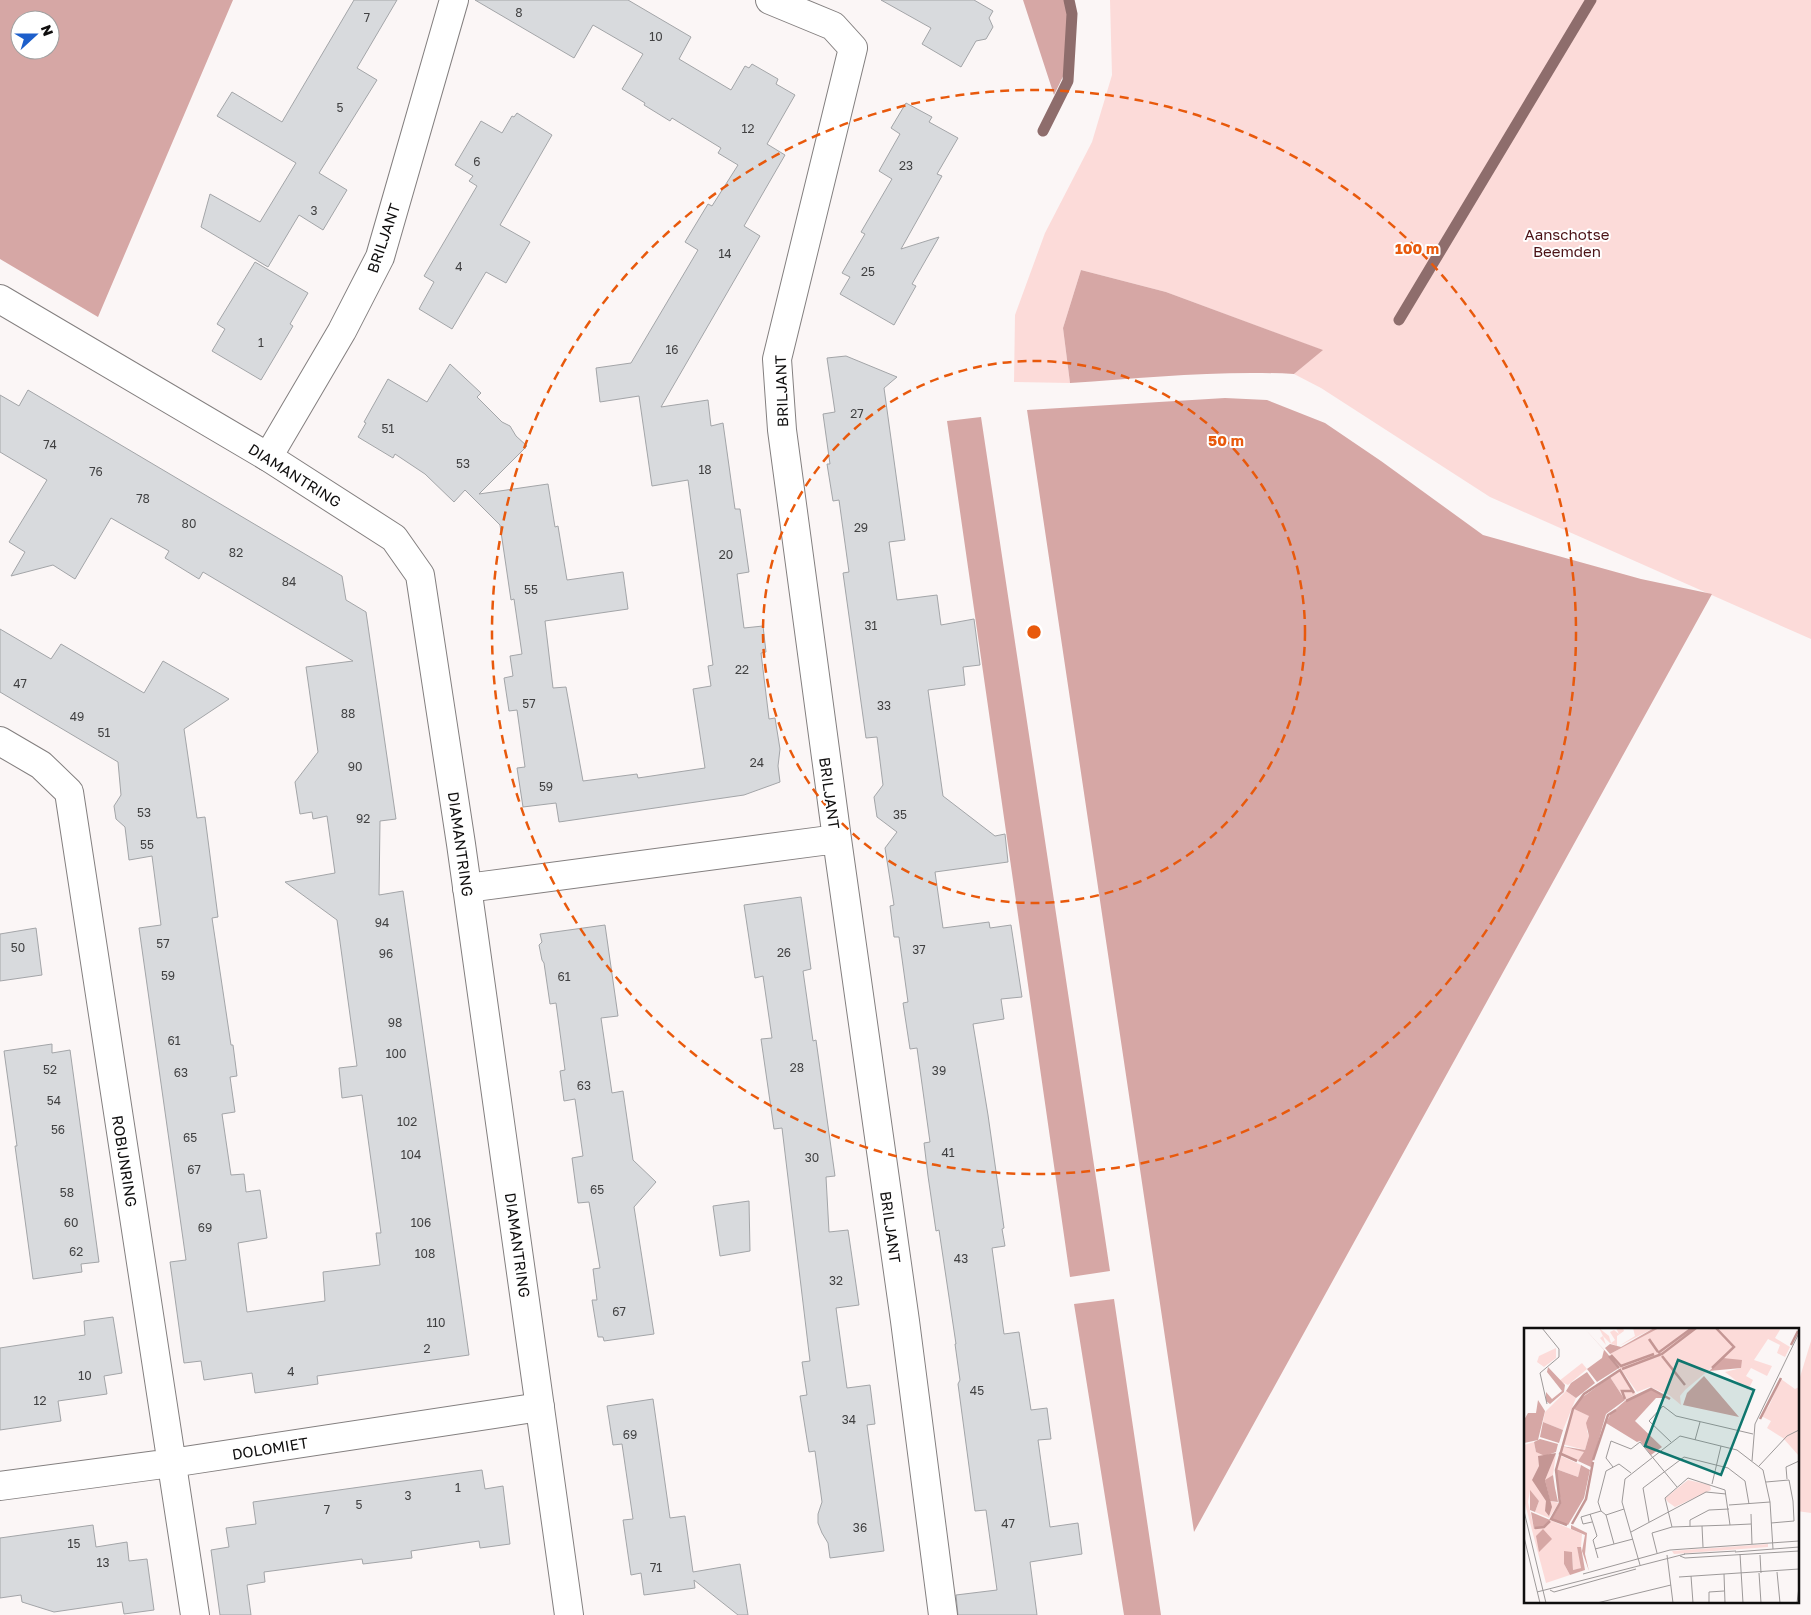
<svg xmlns="http://www.w3.org/2000/svg" width="1811" height="1615" font-family="'Golos Text',sans-serif">
<style>
.green{fill:#fcdbd9}
.forest{fill:#d6a7a5;fill-rule:evenodd}
.lines{fill:none;stroke-linecap:round;stroke-linejoin:round}
.stream{stroke:#8e6d6c;stroke-width:11}
.building{fill:#d8dadd;stroke:#a3a5a8}
.minor-casing{stroke:#837f7f;stroke-width:30}
.tertiary-casing{stroke:#837f7f;stroke-width:30}
.minor{stroke:#fff;stroke-width:28}
.tertiary{stroke:#fff;stroke-width:28}
.ring{fill:none;stroke:#e8590c;stroke-width:2.5;stroke-dasharray:9 6}
.labels{text-anchor:middle;dominant-baseline:central;stroke-width:4;stroke-linejoin:round;paint-order:stroke}
.number-label{font-size:12px;fill:#414142}
.park-label{font-size:15px;fill:#4b1215;stroke:#fff}
.street-label{font-size:15px;fill:#0f0e0e;stroke:#fff}
.inset-river{fill:none;stroke:#c49694;stroke-width:2.5}
.inset-road{fill:none;stroke:#9d9999;stroke-width:1}
.view{fill:#0f766e;fill-opacity:0.15;stroke:#0f766e;stroke-width:2.5}
.inset-edge{fill:none;stroke:#0f0e0e;stroke-width:2.5}
.centre{fill:#e8590c;stroke:#fff;stroke-width:2.5}
.ring-label{font-size:15px;text-anchor:middle;font-weight:bold;fill:#e8590c;stroke:#fff;stroke-width:4;stroke-linejoin:round;paint-order:stroke}
</style>
<rect width="100%" height="100%" fill="#fbf6f6"/>
<path class="green" d="M 1110,0 L 1811,0 L 1811,639 L 1490,497 L 1321,388 L 1294,374 L 1322,350 L 1166,292 L 1081,270 L 1063,328 L 1070,383 L 1014,382 L 1015,315 L 1045,233 L 1092,142 L 1112,75 Z
M 1811,1341 L 1811,1513 L 1797,1511 L 1797,1387 Z"/>
<path class="forest" d="M 0,0 L 233,0 L 98,317 L 0,259 ZM 20,20 L 50,20 L 50,50 L 20,50 Z
M 1023,0 L 1072,0 L 1074,13 L 1069,64 L 1054,95 Z
M 1081,270 L 1166,292 L 1323,350 L 1294,374 C 1220,370 1145,378 1070,383 L 1063,328 Z
M 1225,398 L 1267,400 L 1325,423 L 1381,461 L 1483,535 L 1641,579 L 1712,594 L 1194,1532 L 1027,410 Z
M 981,417 L 1110,1271 L 1070,1277 L 947,421 Z
M 1114,1299 L 1161,1615 L 1124,1615 L 1074,1304 Z"/>
<g class="lines">
<path class="stream" d="M 1043,131 L 1068,81 L 1072,14 L 1069,0
M 1399,320 L 1591,0"/>
</g>
<path class="building" d="M 354,0 L 397,0 L 357,68 L 377,80 L 319,173 L 347,190 L 323,230 L 299,215 L 268,267 L 201,227 L 210,194 L 260,222 L 296,163 L 217,116 L 232,92 L 282,122 Z
M 475,0 L 628,0 L 691,37 L 679,59 L 731,90 L 745,66 L 749,68 L 752,64 L 778,79 L 776,84 L 795,95 L 767,144 L 785,155 L 744,226 L 760,236 L 661,407 L 708,400 L 711,426 L 723,423 L 735,509 L 740,509 L 749,572 L 737,574 L 744,628 L 763,626 L 766,652 L 761,653 L 769,719 L 775,718 L 780,749 L 778,766 L 780,782 L 744,795 L 559,822 L 556,803 L 523,807 L 517,768 L 525,767 L 517,710 L 509,711 L 504,678 L 513,676 L 510,656 L 522,654 L 514,599 L 511,600 L 500,525 L 465,490 L 454,502 L 425,474 L 395,454 L 393,458 L 358,437 L 366,423 L 364,422 L 388,379 L 427,402 L 450,364 L 481,393 L 477,397 L 502,422 L 510,426 L 516,436 L 527,446 L 479,494 L 548,484 L 555,527 L 558,526 L 567,580 L 623,572 L 628,609 L 545,621 L 553,688 L 566,687 L 583,781 L 637,774 L 638,778 L 705,768 L 693,689 L 711,686 L 708,666 L 713,665 L 688,480 L 652,486 L 639,396 L 600,402 L 596,368 L 631,363 L 698,250 L 685,242 L 708,204 L 712,206 L 738,165 L 718,153 L 721,148 L 672,118 L 670,121 L 644,105 L 645,103 L 622,89 L 643,54 L 593,25 L 574,58 Z
M 881,0 L 974,0 L 993,11 L 989,18 L 993,27 L 986,39 L 976,41 L 961,67 L 922,44 L 931,28 Z
M 906,103 L 932,117 L 929,122 L 958,138 L 937,174 L 942,176 L 901,249 L 939,237 L 912,284 L 916,286 L 894,325 L 840,294 L 850,277 L 842,273 L 865,234 L 861,232 L 892,179 L 879,171 L 900,134 L 891,128 Z
M 517,113 L 552,135 L 500,225 L 530,242 L 506,283 L 486,272 L 452,329 L 419,309 L 434,282 L 424,276 L 477,186 L 469,181 L 473,176 L 455,165 L 481,121 L 502,133 L 512,116 L 514,117 Z
M 255,262 L 308,293 L 290,324 L 293,326 L 261,380 L 212,351 L 225,329 L 217,324 Z
M 846,356 L 897,377 L 884,388 L 905,540 L 889,542 L 897,600 L 937,595 L 941,625 L 974,619 L 980,665 L 963,667 L 965,685 L 928,690 L 943,796 L 995,836 L 1005,834 L 1008,862 L 935,872 L 943,928 L 989,922 L 990,928 L 1011,925 L 1022,997 L 1001,999 L 1004,1019 L 973,1024 L 988,1115 L 1004,1228 L 1002,1229 L 1005,1246 L 992,1248 L 1004,1334 L 1019,1332 L 1031,1410 L 1047,1408 L 1051,1439 L 1038,1440 L 1050,1527 L 1078,1523 L 1082,1554 L 1030,1562 L 1037,1615 L 958,1615 L 956,1595 L 997,1590 L 986,1510 L 975,1511 L 958,1384 L 960,1380 L 955,1344 L 956,1344 L 939,1230 L 936,1231 L 928,1176 L 924,1143 L 930,1142 L 917,1048 L 910,1049 L 903,1003 L 908,1002 L 899,937 L 894,937 L 890,906 L 894,905 L 885,848 L 897,832 L 877,817 L 874,797 L 883,785 L 877,737 L 866,738 L 843,573 L 849,572 L 839,500 L 833,501 L 827,464 L 830,464 L 823,414 L 835,412 L 827,358 Z
M 28,390 L 342,576 L 346,600 L 366,612 L 396,819 L 380,821 L 379,895 L 403,891 L 469,1355 L 317,1376 L 318,1384 L 255,1393 L 252,1373 L 204,1380 L 201,1361 L 184,1363 L 170,1262 L 186,1260 L 139,928 L 161,925 L 152,856 L 129,860 L 125,827 L 116,819 L 114,806 L 121,795 L 118,762 L 0,692 L 0,629 L 51,659 L 61,644 L 144,693 L 163,661 L 229,699 L 184,729 L 197,818 L 205,817 L 218,917 L 212,918 L 231,1045 L 233,1045 L 237,1076 L 230,1077 L 235,1112 L 222,1114 L 231,1175 L 244,1174 L 246,1192 L 260,1190 L 267,1238 L 238,1243 L 247,1312 L 325,1301 L 323,1272 L 380,1265 L 376,1233 L 381,1233 L 362,1095 L 342,1098 L 339,1068 L 357,1066 L 337,920 L 285,882 L 335,873 L 327,816 L 313,819 L 312,812 L 300,814 L 295,782 L 318,752 L 306,667 L 353,661 L 203,572 L 199,579 L 165,558 L 169,551 L 111,518 L 75,579 L 53,565 L 11,576 L 25,552 L 9,542 L 47,480 L 0,452 L 0,395 L 19,406 Z
M 801,897 L 811,969 L 803,971 L 813,1041 L 816,1040 L 835,1176 L 826,1177 L 829,1232 L 848,1230 L 859,1305 L 836,1308 L 847,1388 L 870,1385 L 875,1424 L 867,1425 L 884,1551 L 830,1558 L 828,1543 L 822,1533 L 818,1523 L 818,1514 L 822,1502 L 815,1451 L 809,1452 L 800,1396 L 807,1395 L 802,1362 L 810,1361 L 782,1128 L 774,1129 L 761,1039 L 772,1038 L 763,976 L 755,978 L 744,905 Z
M 605,925 L 618,1016 L 601,1018 L 612,1093 L 623,1091 L 633,1160 L 656,1182 L 634,1207 L 654,1334 L 604,1341 L 603,1337 L 598,1337 L 592,1300 L 597,1300 L 593,1269 L 600,1268 L 589,1202 L 578,1203 L 572,1158 L 583,1156 L 575,1099 L 564,1101 L 560,1071 L 565,1070 L 556,1003 L 550,1004 L 544,963 L 542,960 L 539,945 L 542,942 L 540,934 Z
M 36,928 L 42,975 L 0,981 L 0,934 Z
M 52,1044 L 52,1053 L 70,1050 L 99,1262 L 81,1264 L 82,1272 L 33,1279 L 15,1146 L 17,1146 L 4,1051 Z
M 749,1201 L 750,1251 L 720,1256 L 713,1206 Z
M 113,1317 L 122,1373 L 104,1376 L 107,1394 L 58,1401 L 61,1421 L 0,1430 L 0,1348 L 85,1335 L 84,1321 Z
M 653,1399 L 670,1518 L 685,1516 L 693,1572 L 740,1564 L 748,1615 L 738,1615 L 694,1580 L 695,1588 L 644,1595 L 641,1573 L 631,1575 L 623,1520 L 633,1519 L 622,1444 L 613,1445 L 607,1406 Z
M 482,1470 L 485,1489 L 503,1486 L 510,1544 L 480,1548 L 479,1541 L 411,1551 L 412,1558 L 363,1564 L 362,1559 L 264,1572 L 265,1582 L 247,1585 L 251,1615 L 220,1615 L 211,1550 L 229,1547 L 226,1528 L 256,1524 L 253,1502 Z
M 93,1525 L 96,1547 L 127,1542 L 129,1561 L 147,1559 L 154,1610 L 124,1614 L 122,1602 L 54,1612 L 22,1602 L 21,1595 L 0,1598 L 0,1538 Z"/>
<g class="lines">
<defs>
<path id="minor" d="M 770,0 L 833,26 L 853,48 L 777,359 L 782,430 L 837,839 L 905,1321 L 943,1615
M 268,457 L 342,331 L 380,257 L 454,0
M 0,741 L 41,765 L 69,792 L 195,1615
M 467,888 L 837,839
M 0,1486 L 171,1463 L 540,1407"/>
<path id="tertiary" d="M 0,299 L 268,457 L 394,538 L 420,575 L 461,844 L 569,1615"/>
</defs>
<use href="#minor" class="minor-casing"/>
<use href="#tertiary" class="tertiary-casing"/>
<use href="#minor" class="minor"/>
<use href="#tertiary" class="tertiary"/>
</g>
<g class="ring">
<circle cx="1034" cy="632" r="271"/>
<circle cx="1034" cy="632" r="542"/>
</g>
<g class="labels">
<g class="number-label">
<text x="519" y="12">8</text>
<text x="367" y="17">7</text>
<text x="656" y="36">10</text>
<text x="340" y="107">5</text>
<text x="748" y="128">12</text>
<text x="477" y="161">6</text>
<text x="906" y="165">23</text>
<text x="314" y="210">3</text>
<text x="725" y="253">14</text>
<text x="459" y="266">4</text>
<text x="868" y="271">25</text>
<text x="261" y="342">1</text>
<text x="672" y="349">16</text>
<text x="857" y="413">27</text>
<text x="388" y="428">51</text>
<text x="50" y="444">74</text>
<text x="463" y="463">53</text>
<text x="705" y="469">18</text>
<text x="96" y="471">76</text>
<text x="143" y="498">78</text>
<text x="189" y="523">80</text>
<text x="861" y="527">29</text>
<text x="236" y="552">82</text>
<text x="726" y="554">20</text>
<text x="289" y="581">84</text>
<text x="531" y="589">55</text>
<text x="871" y="625">31</text>
<text x="742" y="669">22</text>
<text x="20" y="683">47</text>
<text x="529" y="703">57</text>
<text x="884" y="705">33</text>
<text x="348" y="713">88</text>
<text x="77" y="716">49</text>
<text x="104" y="732">51</text>
<text x="757" y="762">24</text>
<text x="355" y="766">90</text>
<text x="546" y="786">59</text>
<text x="144" y="812">53</text>
<text x="900" y="814">35</text>
<text x="363" y="818">92</text>
<text x="147" y="844">55</text>
<text x="382" y="922">94</text>
<text x="163" y="943">57</text>
<text x="18" y="947">50</text>
<text x="919" y="949">37</text>
<text x="784" y="952">26</text>
<text x="386" y="953">96</text>
<text x="168" y="975">59</text>
<text x="564" y="976">61</text>
<text x="395" y="1022">98</text>
<text x="174" y="1040">61</text>
<text x="396" y="1053">100</text>
<text x="797" y="1067">28</text>
<text x="50" y="1069">52</text>
<text x="939" y="1070">39</text>
<text x="181" y="1072">63</text>
<text x="584" y="1085">63</text>
<text x="54" y="1100">54</text>
<text x="407" y="1121">102</text>
<text x="58" y="1129">56</text>
<text x="190" y="1137">65</text>
<text x="948" y="1152">41</text>
<text x="411" y="1154">104</text>
<text x="812" y="1157">30</text>
<text x="194" y="1169">67</text>
<text x="597" y="1189">65</text>
<text x="67" y="1192">58</text>
<text x="71" y="1222">60</text>
<text x="421" y="1222">106</text>
<text x="205" y="1227">69</text>
<text x="76" y="1251">62</text>
<text x="425" y="1253">108</text>
<text x="961" y="1258">43</text>
<text x="836" y="1280">32</text>
<text x="619" y="1311">67</text>
<text x="436" y="1322">110</text>
<text x="427" y="1348">2</text>
<text x="291" y="1371">4</text>
<text x="85" y="1375">10</text>
<text x="977" y="1390">45</text>
<text x="40" y="1400">12</text>
<text x="849" y="1419">34</text>
<text x="630" y="1434">69</text>
<text x="458" y="1487">1</text>
<text x="408" y="1495">3</text>
<text x="359" y="1504">5</text>
<text x="327" y="1509">7</text>
<text x="1008" y="1523">47</text>
<text x="860" y="1527">36</text>
<text x="74" y="1543">15</text>
<text x="103" y="1562">13</text>
<text x="656" y="1567">71</text>
</g>
<g class="park-label">
<text x="1567" y="234">Aanschotse<tspan x="1567" dy="17">Beemden</tspan></text>
</g>
<g class="street-label">
<text transform="translate(383 238) rotate(-71)">BRILJANT</text>
<text transform="translate(781 391) rotate(-92)">BRILJANT</text>
<text transform="translate(295 475) rotate(32)">DIAMANTRING</text>
<text transform="translate(830 793) rotate(82)">BRILJANT</text>
<text transform="translate(461 844) rotate(82)">DIAMANTRING</text>
<text transform="translate(125 1161) rotate(81)">ROBIJNRING</text>
<text transform="translate(891 1227) rotate(82)">BRILJANT</text>
<text transform="translate(518 1245) rotate(82)">DIAMANTRING</text>
<text transform="translate(270 1448) rotate(-9)">DOLOMIET</text>
</g>
</g>
<g transform="translate(1524 1328)">
<rect width="275" height="275" fill="#fbf6f6"/>
<path d="M 75,0 L 85,8 L 87,15 L 91,12 L 86,4 L 90,2 L 95,6 L 92,0 L 99,0 L 100,3 L 93,8 L 93,18 L 86,15 L 79,8 L 82,17 L 76,10 L 79,8 ZM 109,0 L 130,0 L 95,18 L 111,8 ZM 134,0 L 257,0 L 251,10 L 266,19 L 261,29 L 253,25 L 256,17 L 244,11 L 230,32 L 248,38 L 243,48 L 227,40 L 222,48 L 229,52 L 224,62 L 201,44 L 217,40 L 198,31 L 161,62 L 156,68 L 157,77 L 145,67 L 126,59 L 113,64 L 86,26 ZM 32,20 L 32,30 L 20,39 L 13,34 L 15,28 ZM 58,35 L 63,41 L 44,57 L 35,53 ZM 96,42 L 112,66 L 101,72 L 86,49 ZM 257,51 L 271,61 L 275,59 L 275,128 L 259,110 L 243,100 L 247,93 L 237,88 L 245,78 ZM 42,63 L 52,70 L 39,102 L 19,94 L 21,84 ZM 50,81 L 66,88 L 63,103 L 65,108 L 61,122 L 38,116 ZM 10,114 L 12,124 L 32,126 L 29,147 L 22,153 L 26,173 L 35,175 L 25,190 L 11,184 L 15,173 L 6,163 L 4,174 L 10,200 L 20,199 L 26,192 L 58,206 L 57,219 L 53,219 L 58,240 L 49,242 L 48,224 L 40,236 L 46,247 L 22,255 L 0,172 L 0,117 ZM 37,118 L 61,124 L 54,133 L 36,125 ZM 35,127 L 57,137 L 54,149 L 32,141 ZM 164,152 L 186,157 L 187,162 L 151,179 L 144,174 L 141,170 ZM 244,216 L 244,219 L 150,226 L 148,223 Z" fill="#fcdbd9"/>
<path d="M 60,0 L 83,25 L 95,40 L 73,54 L 63,41 L 78,30 L 80,22 ZM 130,0 L 135,0 L 86,26 L 81,20 L 86,16 L 97,19 ZM 199,30 L 218,32 L 217,40 L 185,43 ZM 24,39 L 41,57 L 40,64 L 26,76 L 22,73 L 22,64 L 28,71 L 38,63 L 23,44 ZM 63,44 L 71,55 L 52,70 L 42,63 L 47,55 ZM 180,48 L 215,89 L 159,77 L 163,65 ZM 86,49 L 101,72 L 82,86 L 67,139 L 54,133 L 60,124 L 37,118 L 61,122 L 65,108 L 62,95 L 65,88 L 50,81 L 56,71 ZM 127,61 L 144,70 L 132,70 L 111,93 L 138,119 L 127,127 L 116,113 L 113,114 L 82,95 L 87,85 L 101,73 ZM 14,72 L 21,83 L 14,112 L 0,115 L 0,92 L 4,85 L 12,85 ZM 19,94 L 39,102 L 35,115 L 16,109 ZM 16,111 L 34,116 L 32,124 L 21,128 L 12,124 L 10,114 ZM 57,137 L 66,142 L 60,170 L 44,197 L 28,191 L 37,175 L 32,141 L 54,149 ZM 29,147 L 31,160 L 34,174 L 26,173 L 21,152 ZM 6,162 L 15,173 L 11,184 L 6,182 ZM 7,184 L 26,192 L 20,199 L 10,201 ZM 47,197 L 63,205 L 61,226 L 65,243 L 58,223 L 61,207 L 47,201 ZM 19,201 L 28,211 L 15,224 L 12,208 ZM 53,219 L 57,219 L 61,242 L 46,247 L 40,236 L 40,223 L 48,224 L 49,242 L 57,240 Z" fill="#d6a7a5"/>
<path d="M 32,125 L 21,152 L 28,179 L 25,188 L 21,183 L 22,173 L 8,152 L 15,138 L 14,128 Z" fill="#c49694"/>
<path class="inset-river" d="M 125,11 L 134,24M 267,17 L 274,3M 134,25 L 168,0M 87,27 L 97,38 L 130,26M 85,28 L 95,40M 138,28 L 161,57M 188,40 L 210,19 L 192,0M 98,41 L 138,26 L 172,0M 101,71 L 98,63 L 109,63M 102,73 L 127,61 L 146,71M 236,91 L 257,50M 35,125 L 53,133M 69,132 L 84,87 L 92,82M 48,196 L 62,171 L 69,134M 43,197 L 27,191 L 36,175 L 32,142 L 49,81 L 60,66 L 96,42 L 110,65M 11,200 L 20,199 L 26,193"/>
<path class="inset-road" d="M 18,0 L 35,21 L 35,29 L 16,45 L 23,76M 171,112 L 176,94M 147,114 L 125,93 L 139,78 L 152,88 L 229,106M 228,133 L 231,96 L 275,5M 235,138 L 263,108 L 275,102M 89,139 L 82,130 L 87,113 L 107,121 L 116,114 L 153,159M 263,151 L 262,139 L 275,133M 242,154 L 265,152 L 269,173 L 270,193 L 247,195M 188,156 L 197,118M 205,177 L 246,174M 100,181 L 82,187 L 77,183 L 74,174 L 82,143 L 95,136 L 107,145M 0,183 L 22,275M 66,186 L 73,208 L 69,212 L 74,230M 227,186 L 228,216M 82,187 L 90,216M 68,194 L 59,196 L 57,189 L 77,183M 125,194 L 119,160 L 160,129 L 204,140 L 221,153 L 225,176M 206,197 L 227,196M 166,198 L 166,192 L 185,182 L 205,181M 178,198 L 179,219M 107,204 L 182,164 L 202,166M 0,209 L 16,275M 71,221 L 109,211M 211,224 L 275,219M 133,225 L 128,205 L 148,199 L 206,197 L 201,162 L 164,150 L 141,170 L 148,199M 160,226 L 212,223M 216,226 L 219,275M 143,227 L 149,275M 236,227 L 237,245M 156,228 L 161,230 L 275,223M 116,237 L 98,174 L 101,151 L 156,108 L 213,122 L 239,142 L 246,174 L 249,221M 253,244 L 256,275M 235,245 L 237,275M 59,246 L 146,222 L 275,213M 200,246 L 201,275M 167,248 L 169,275M 155,249 L 275,241M 26,262 L 30,264 L 112,241M 13,264 L 161,226M 73,275 L 147,257M 185,275 L 185,264 L 200,263M 273,275 L 275,259"/>
<path class="view" d="M 154,32 L 230,62 L 197,147 L 121,118 Z"/>
<rect width="275" height="275" class="inset-edge"/>
</g>
<circle cx="1034" cy="632" r="8" class="centre"/>
<g class="ring-label">
<text x="1417" y="254">100 m</text>
<text x="1226" y="446">50 m</text>
</g>
<g transform="translate(35 35) rotate(69)"><circle r="24" fill="#ffffff" stroke="#9f9f9f"/>
<path d="M0-4L9 19L0 12L-9 19Z" fill="#1d5fcb"/>
<text y="-8" font-size="14" font-weight="bold" text-anchor="middle" fill="#0f0e0e">N</text>
</g>
</svg>
